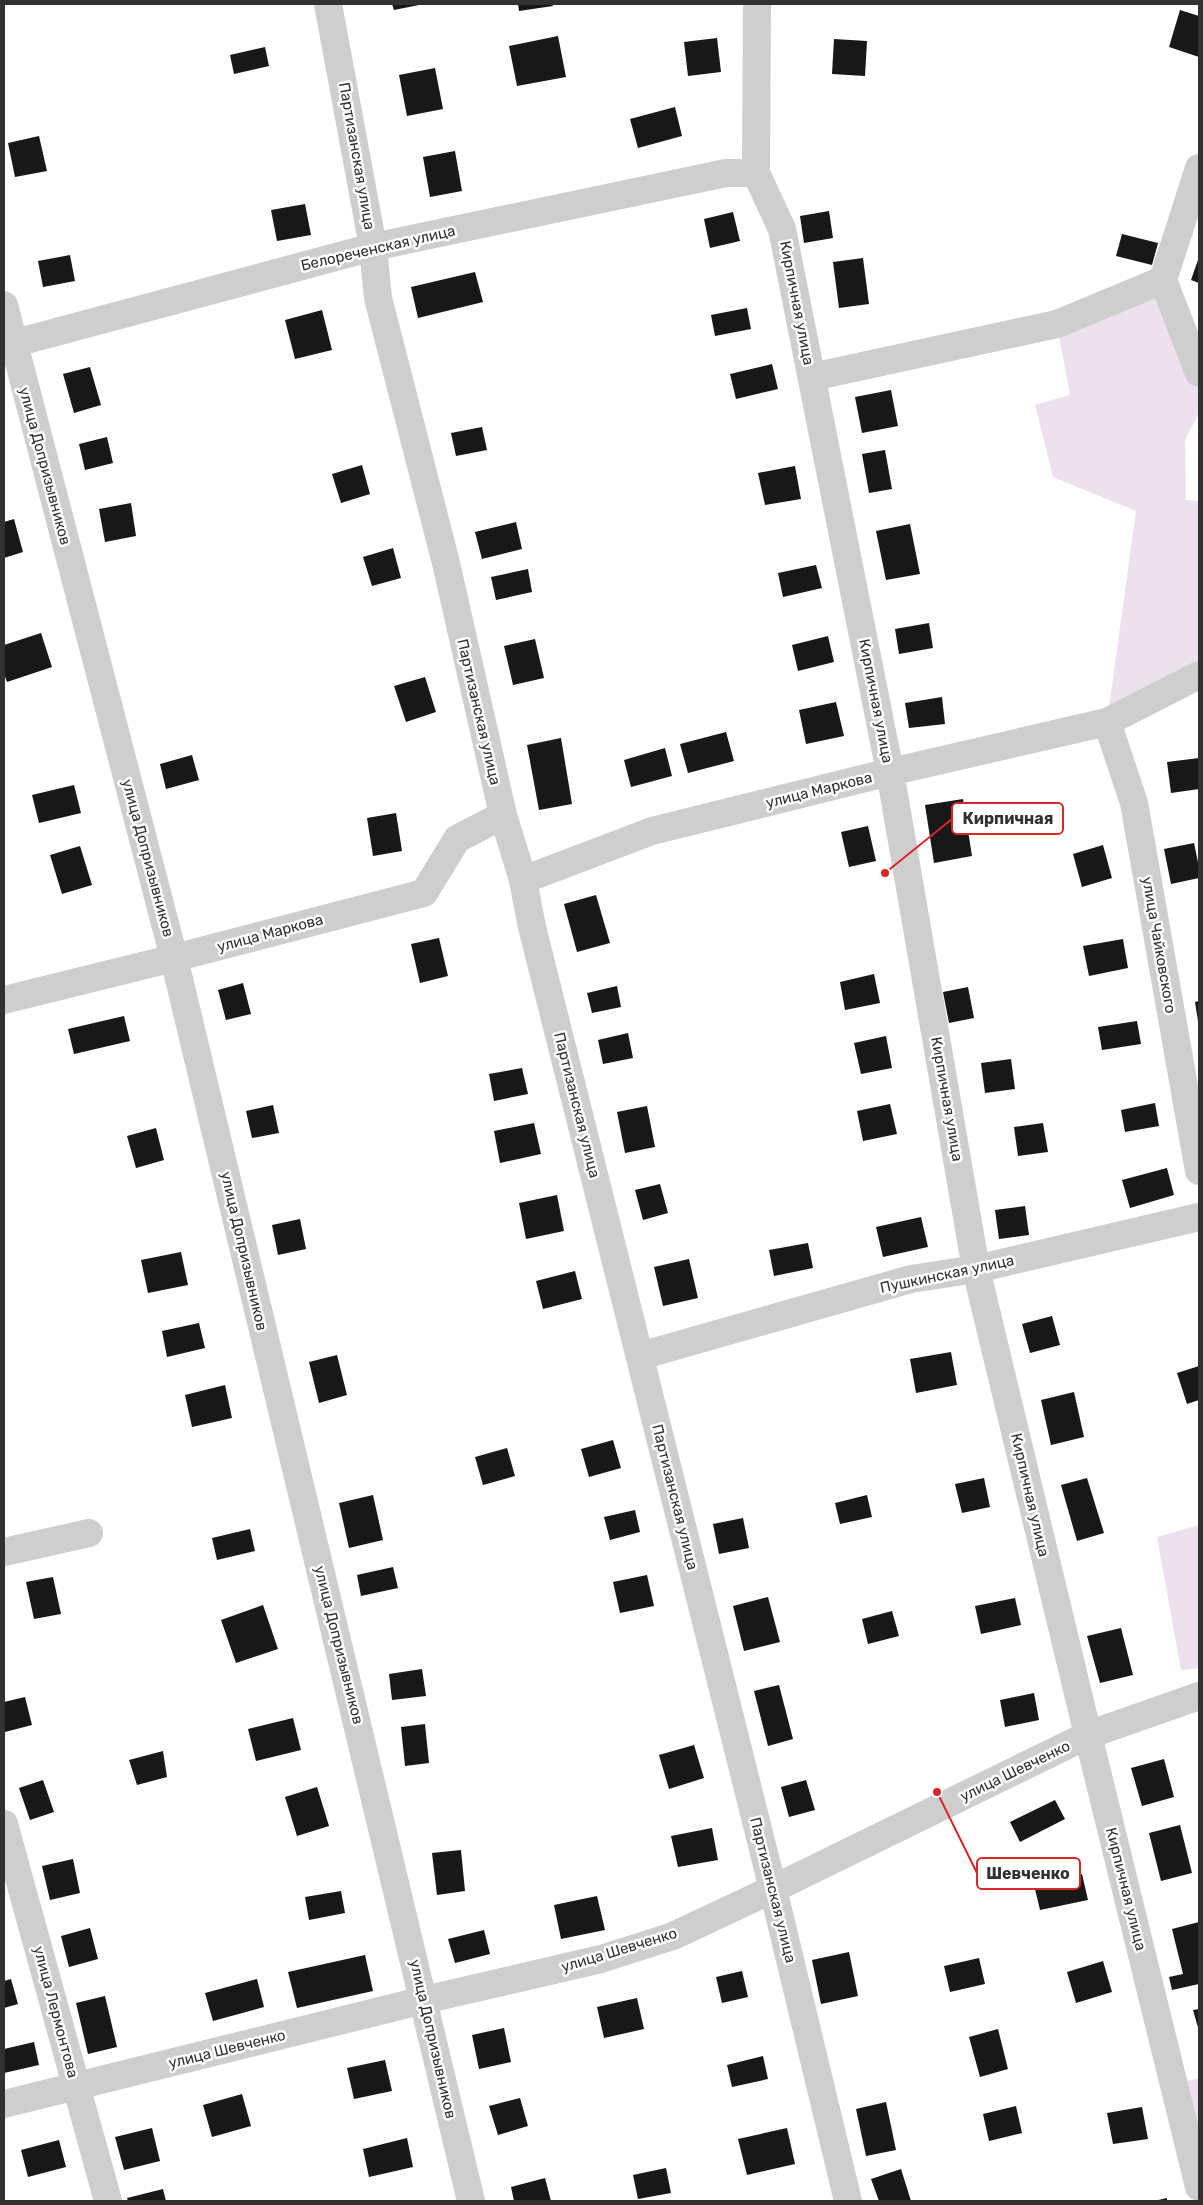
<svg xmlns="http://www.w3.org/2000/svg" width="1203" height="2205" font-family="Rubik,sans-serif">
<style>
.green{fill:#ece1ec}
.building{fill:#181818}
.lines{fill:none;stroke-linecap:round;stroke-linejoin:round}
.minor{stroke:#cecece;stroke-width:28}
.labels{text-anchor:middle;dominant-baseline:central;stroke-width:5;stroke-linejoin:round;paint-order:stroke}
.street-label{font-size:15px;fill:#313131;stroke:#fff}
.leader{fill:none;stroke:#d62828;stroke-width:2}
.callout-dot{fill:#d62828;stroke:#fff;stroke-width:2}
.callout{fill:#fff;stroke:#d62828;stroke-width:2}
.callout-label{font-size:16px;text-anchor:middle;font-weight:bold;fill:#313131}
</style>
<rect width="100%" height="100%" fill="#fff"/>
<path class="green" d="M 1163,280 L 1199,373 L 1199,413 L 1185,440 L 1186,500 L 1199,501 L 1199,675 L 1107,722 L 1136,511 L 1053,477 L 1035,405 L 1070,395 L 1057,324 Z
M 1199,1525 L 1199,1668 L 1181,1670 L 1157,1537 Z
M 1199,2078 L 1199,2125 L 1185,2128 L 1174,2084 Z"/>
<path class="building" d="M 392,4 L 419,4 L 419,5 L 394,10 Z
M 518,4 L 552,4 L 553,6 L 519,11 Z
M 1180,10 L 1199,16 L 1199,57 L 1169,47 Z
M 558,36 L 566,77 L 517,86 L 509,46 Z
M 717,38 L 721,72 L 688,76 L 684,42 Z
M 834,39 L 867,41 L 865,76 L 832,74 Z
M 265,47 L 269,66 L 234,74 L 230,55 Z
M 435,68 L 443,109 L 407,116 L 399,75 Z
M 675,107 L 682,136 L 638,148 L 630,119 Z
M 39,136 L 47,171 L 15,177 L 8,143 Z
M 455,151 L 462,191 L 430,197 L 423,157 Z
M 305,204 L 311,235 L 277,241 L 271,210 Z
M 829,211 L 833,238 L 804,243 L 800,216 Z
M 733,212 L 740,241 L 710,248 L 704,219 Z
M 1122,234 L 1158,243 L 1152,265 L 1116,256 Z
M 70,255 L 75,281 L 43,287 L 38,261 Z
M 1199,257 L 1199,283 L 1191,280 Z
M 863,258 L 869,304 L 839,308 L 833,262 Z
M 475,272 L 483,302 L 418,318 L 411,287 Z
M 747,308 L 751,329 L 715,336 L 711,315 Z
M 322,310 L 332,350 L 295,359 L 285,320 Z
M 772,364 L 778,389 L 736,399 L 730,374 Z
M 90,367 L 101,405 L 74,413 L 63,374 Z
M 891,390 L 898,426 L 862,433 L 855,397 Z
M 482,427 L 487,450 L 456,456 L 451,433 Z
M 107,437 L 113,463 L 85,470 L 79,444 Z
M 885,450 L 892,489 L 869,493 L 862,454 Z
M 362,465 L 370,494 L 341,503 L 332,474 Z
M 795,466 L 801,499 L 765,505 L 758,473 Z
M 131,503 L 136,536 L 105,542 L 99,509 Z
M 14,519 L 23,552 L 4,558 L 4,522 Z
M 516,522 L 522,549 L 482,559 L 475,532 Z
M 910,524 L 920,574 L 886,580 L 876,531 Z
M 393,548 L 401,578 L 372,586 L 363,557 Z
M 816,565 L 822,588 L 783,597 L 778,573 Z
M 528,569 L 532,592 L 496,600 L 491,577 Z
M 929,623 L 933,648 L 899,654 L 895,629 Z
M 41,633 L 52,667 L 7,682 L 4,674 L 4,645 Z
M 828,636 L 834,662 L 798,671 L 792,645 Z
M 535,639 L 544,678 L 513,685 L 504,646 Z
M 425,677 L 436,712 L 406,722 L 394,686 Z
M 942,697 L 945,724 L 909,728 L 905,703 Z
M 836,702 L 844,736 L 806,744 L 799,710 Z
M 726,732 L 734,761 L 688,773 L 680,744 Z
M 561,738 L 572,804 L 539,810 L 527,745 Z
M 665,748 L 672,776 L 631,787 L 624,760 Z
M 192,755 L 199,780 L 166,789 L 160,764 Z
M 1199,758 L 1199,789 L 1171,793 L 1167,762 Z
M 74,785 L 81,813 L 39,823 L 32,795 Z
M 963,799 L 972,856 L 934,863 L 925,805 Z
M 396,813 L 402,851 L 373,856 L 367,818 Z
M 868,826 L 876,861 L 849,867 L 841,832 Z
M 1194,843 L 1199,867 L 1199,878 L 1171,884 L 1164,849 Z
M 1103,845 L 1112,878 L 1082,887 L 1073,854 Z
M 80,846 L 92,885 L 62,894 L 50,855 Z
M 596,895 L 610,943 L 577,952 L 564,904 Z
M 439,938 L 448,976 L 420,983 L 411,944 Z
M 1123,939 L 1128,968 L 1089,976 L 1083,946 Z
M 874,974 L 880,1003 L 845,1010 L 840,982 Z
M 243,983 L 251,1014 L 226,1020 L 218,990 Z
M 617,986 L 621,1007 L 592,1013 L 587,993 Z
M 968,987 L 974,1018 L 949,1023 L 943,992 Z
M 1199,1001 L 1199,1021 L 1198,1021 L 1195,1002 Z
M 124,1016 L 130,1041 L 74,1054 L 68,1029 Z
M 1137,1021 L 1141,1044 L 1102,1050 L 1098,1027 Z
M 628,1033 L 633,1058 L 603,1064 L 598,1040 Z
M 886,1036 L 892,1068 L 861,1074 L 854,1043 Z
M 1011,1059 L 1015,1089 L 985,1093 L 981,1063 Z
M 522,1068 L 528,1094 L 494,1101 L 489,1074 Z
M 1155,1103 L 1159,1126 L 1125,1132 L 1121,1110 Z
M 890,1104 L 897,1134 L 863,1141 L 857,1111 Z
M 273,1105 L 279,1133 L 252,1138 L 246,1111 Z
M 647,1106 L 655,1147 L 625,1153 L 617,1112 Z
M 534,1123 L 541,1154 L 500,1163 L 494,1131 Z
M 1043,1123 L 1048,1152 L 1018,1156 L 1014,1127 Z
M 156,1128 L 164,1160 L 136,1168 L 127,1136 Z
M 1167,1168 L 1174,1195 L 1130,1208 L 1122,1180 Z
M 660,1184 L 668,1213 L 643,1220 L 635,1190 Z
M 557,1195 L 564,1231 L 526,1239 L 519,1203 Z
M 1025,1206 L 1029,1235 L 999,1239 L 995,1210 Z
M 921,1217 L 928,1247 L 883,1257 L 876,1227 Z
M 300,1219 L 306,1249 L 278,1255 L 272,1225 Z
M 808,1243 L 813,1268 L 774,1276 L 769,1250 Z
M 181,1252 L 188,1285 L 148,1293 L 141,1260 Z
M 689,1259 L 698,1298 L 663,1306 L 654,1267 Z
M 575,1271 L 582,1299 L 543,1309 L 536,1281 Z
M 1052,1316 L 1060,1345 L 1030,1353 L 1022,1324 Z
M 199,1323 L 205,1348 L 167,1357 L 162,1331 Z
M 951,1352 L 957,1385 L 916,1393 L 910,1359 Z
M 337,1355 L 347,1395 L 319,1403 L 309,1362 Z
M 1199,1366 L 1199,1400 L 1187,1404 L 1177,1373 Z
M 225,1385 L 232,1418 L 192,1427 L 185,1395 Z
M 1074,1392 L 1084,1437 L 1051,1445 L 1041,1400 Z
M 613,1440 L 621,1468 L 589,1477 L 581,1449 Z
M 507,1448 L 515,1476 L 483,1485 L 475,1457 Z
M 984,1478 L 990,1507 L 962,1513 L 955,1484 Z
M 1087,1478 L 1104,1533 L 1077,1541 L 1061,1485 Z
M 373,1495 L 383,1540 L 349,1548 L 339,1503 Z
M 867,1495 L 872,1517 L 840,1524 L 835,1503 Z
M 635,1510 L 640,1532 L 610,1540 L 604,1517 Z
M 743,1518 L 749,1548 L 719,1554 L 713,1524 Z
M 250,1529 L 255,1551 L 217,1560 L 212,1538 Z
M 393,1567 L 398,1588 L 361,1596 L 357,1575 Z
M 647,1575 L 654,1606 L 620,1613 L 613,1582 Z
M 53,1577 L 61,1614 L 34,1619 L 26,1582 Z
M 768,1597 L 780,1642 L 744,1651 L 733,1606 Z
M 1015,1598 L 1021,1625 L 981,1634 L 975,1606 Z
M 263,1605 L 278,1649 L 236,1663 L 221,1620 Z
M 892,1611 L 899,1636 L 868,1644 L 862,1619 Z
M 1121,1628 L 1133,1675 L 1100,1683 L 1087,1636 Z
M 422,1669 L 426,1696 L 392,1700 L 389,1674 Z
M 779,1685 L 793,1739 L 768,1746 L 754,1691 Z
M 1034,1693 L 1039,1720 L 1005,1727 L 1000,1700 Z
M 25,1697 L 32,1725 L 5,1732 L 4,1702 Z
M 293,1718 L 301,1750 L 256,1761 L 248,1729 Z
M 425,1724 L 429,1763 L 405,1766 L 401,1727 Z
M 694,1745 L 704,1778 L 669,1789 L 659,1755 Z
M 163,1751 L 167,1777 L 137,1785 L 129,1760 Z
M 1164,1759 L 1174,1797 L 1142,1806 L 1131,1768 Z
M 43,1780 L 54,1812 L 30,1820 L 19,1788 Z
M 806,1780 L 815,1810 L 789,1817 L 781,1787 Z
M 317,1787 L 329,1826 L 297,1836 L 285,1797 Z
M 1055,1800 L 1065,1819 L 1020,1842 L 1010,1822 Z
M 1180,1825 L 1192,1873 L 1161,1881 L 1149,1833 Z
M 712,1828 L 718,1860 L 678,1867 L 671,1836 Z
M 461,1850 L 465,1891 L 437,1895 L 432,1853 Z
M 73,1859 L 80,1893 L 50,1900 L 42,1866 Z
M 1082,1874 L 1088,1900 L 1040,1910 L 1034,1885 Z
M 341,1891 L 345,1913 L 309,1920 L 305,1897 Z
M 597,1896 L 605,1930 L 561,1939 L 554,1905 Z
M 1199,1922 L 1199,1984 L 1172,1990 L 1169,1977 L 1183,1974 L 1172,1929 Z
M 90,1928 L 98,1959 L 69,1967 L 61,1936 Z
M 484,1930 L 490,1954 L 455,1963 L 448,1939 Z
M 849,1952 L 858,1996 L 821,2004 L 812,1960 Z
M 365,1955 L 373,1991 L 297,2008 L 288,1972 Z
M 979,1958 L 985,1984 L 950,1992 L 944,1966 Z
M 1103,1961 L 1112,1992 L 1076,2003 L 1067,1972 Z
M 742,1971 L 748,1997 L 722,2003 L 716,1977 Z
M 11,1979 L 18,2004 L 4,2008 L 4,1981 Z
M 257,1979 L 264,2007 L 213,2021 L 205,1993 Z
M 105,1996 L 117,2047 L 88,2054 L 76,2003 Z
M 637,1998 L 644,2029 L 604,2038 L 597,2007 Z
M 1199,2009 L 1199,2031 L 1193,2010 Z
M 504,2028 L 511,2062 L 479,2069 L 472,2035 Z
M 998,2029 L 1008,2069 L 980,2077 L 969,2037 Z
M 34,2042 L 39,2065 L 4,2073 L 4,2049 Z
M 763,2056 L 768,2079 L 732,2087 L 727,2065 Z
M 385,2060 L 392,2091 L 354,2099 L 347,2068 Z
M 242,2094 L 251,2126 L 212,2137 L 203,2105 Z
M 520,2098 L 528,2126 L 498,2135 L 489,2106 Z
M 886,2102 L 896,2150 L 866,2156 L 856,2109 Z
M 1016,2106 L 1022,2133 L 989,2141 L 983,2114 Z
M 1142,2107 L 1148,2139 L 1113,2144 L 1107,2113 Z
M 152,2128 L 160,2161 L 124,2170 L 115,2137 Z
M 787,2128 L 795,2164 L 747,2175 L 738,2139 Z
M 407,2138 L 413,2167 L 369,2177 L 363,2149 Z
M 59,2140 L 66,2167 L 28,2177 L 21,2150 Z
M 666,2168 L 671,2193 L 638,2199 L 633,2175 Z
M 901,2169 L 911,2201 L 879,2201 L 871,2179 Z
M 545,2178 L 551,2201 L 514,2201 L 511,2187 Z
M 163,2189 L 166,2201 L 128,2201 L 127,2198 Z
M 1167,2198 L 1167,2201 L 1154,2201 Z"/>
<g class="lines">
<path class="minor" d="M 328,4 L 373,247 L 378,298 L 446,563 L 503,815 L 523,880 L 532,927 L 773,1889 L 848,2201
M 757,4 L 756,173 L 782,229 L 890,772 L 976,1269 L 1088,1735 L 1199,2187
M 1199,168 L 1163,280 L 1199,373
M 4,305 L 174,958 L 471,2201
M 4,346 L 373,247 L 726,173 L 756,173
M 812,377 L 1057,324 L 1163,280
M 1107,722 L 1134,803 L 1199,1171
M 523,880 L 652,831 L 890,772 L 1107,722 L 1199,675
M 4,1000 L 174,958 L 424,893 L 457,839 L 503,815
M 640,1356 L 911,1279 L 976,1269 L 1199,1217
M 4,1552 L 89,1533
M 4,1824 L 108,2201
M 4,2104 L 424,2000 L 601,1959 L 673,1936 L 773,1889 L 1088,1735 L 1199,1696"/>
</g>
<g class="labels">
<g class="street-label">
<text transform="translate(357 156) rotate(80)">Партизанская улица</text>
<text transform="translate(378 248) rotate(-13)">Белореченская улица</text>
<text transform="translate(797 303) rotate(79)">Кирпичная улица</text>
<text transform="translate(45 466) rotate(75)">улица Допризывников</text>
<text transform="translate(876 701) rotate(79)">Кирпичная улица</text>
<text transform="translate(479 712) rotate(77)">Партизанская улица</text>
<text transform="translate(819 790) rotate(-14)">улица Маркова</text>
<text transform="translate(148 858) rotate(75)">улица Допризывников</text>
<text transform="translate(270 933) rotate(-15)">улица Маркова</text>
<text transform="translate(1159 945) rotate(80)">улица Чайковского</text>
<text transform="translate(947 1099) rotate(80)">Кирпичная улица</text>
<text transform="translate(577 1105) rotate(76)">Партизанская улица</text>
<text transform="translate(244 1251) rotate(77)">улица Допризывников</text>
<text transform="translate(947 1274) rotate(-12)">Пушкинская улица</text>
<text transform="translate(1030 1495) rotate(77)">Кирпичная улица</text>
<text transform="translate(675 1497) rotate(76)">Партизанская улица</text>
<text transform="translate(339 1645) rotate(76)">улица Допризывников</text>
<text transform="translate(1015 1771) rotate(-26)">улица Шевченко</text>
<text transform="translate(1126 1889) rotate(76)">Кирпичная улица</text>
<text transform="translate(773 1890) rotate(76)">Партизанская улица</text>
<text transform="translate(619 1950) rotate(-17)">улица Шевченко</text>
<text transform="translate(56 2012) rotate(75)">улица Лермонтова</text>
<text transform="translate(433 2039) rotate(77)">улица Допризывников</text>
<text transform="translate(227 2049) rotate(-14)">улица Шевченко</text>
</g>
</g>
<path class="leader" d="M885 873L952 819M937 1792L977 1873"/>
<g class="callout-dot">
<circle cx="885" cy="873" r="5"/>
<circle cx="937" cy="1792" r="5"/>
</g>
<g class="callout">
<rect x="952" y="803" width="111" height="31" rx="5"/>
<rect x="977" y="1858" width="103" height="31" rx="5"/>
</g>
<g class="callout-label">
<text x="1008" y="824">Кирпичная</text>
<text x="1028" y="1879">Шевченко</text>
</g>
<rect width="1203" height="2205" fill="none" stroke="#313131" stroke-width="10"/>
</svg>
